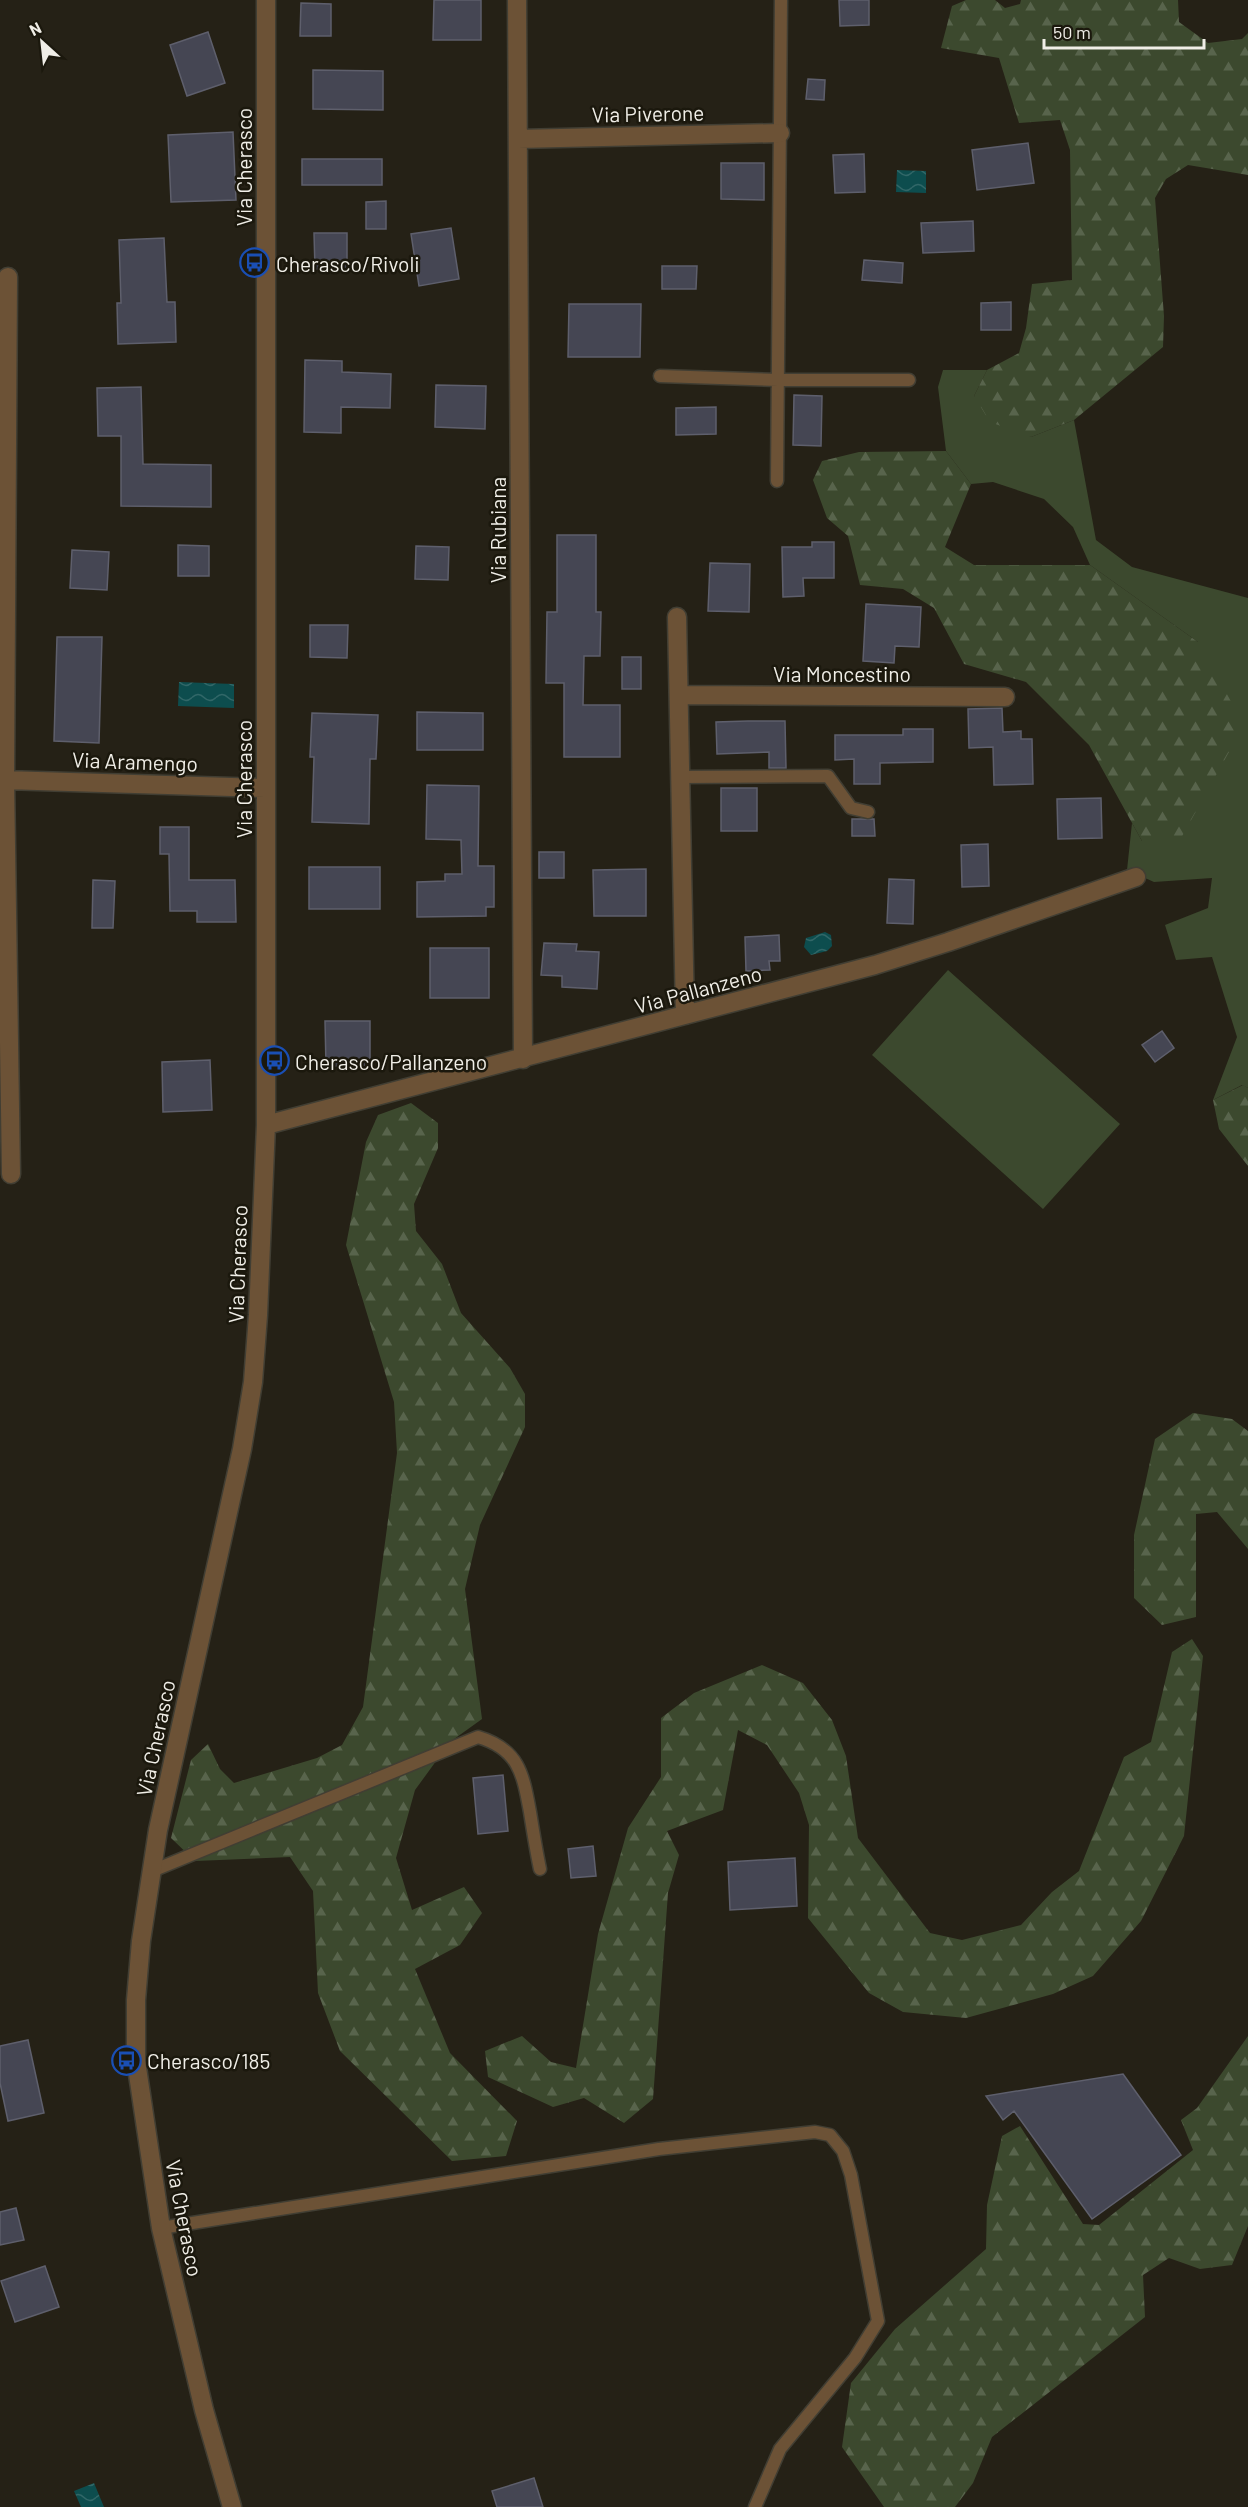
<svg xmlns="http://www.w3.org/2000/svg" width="1248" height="2507" font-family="Barlow,sans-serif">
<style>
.grass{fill:#3c492e}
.forest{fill:url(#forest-firs)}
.water{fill:url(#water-waves)}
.building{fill:#454653;stroke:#5e5f6c;stroke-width:1.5}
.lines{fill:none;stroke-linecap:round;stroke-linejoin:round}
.lane-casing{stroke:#413e33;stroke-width:15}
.street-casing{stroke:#413e33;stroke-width:21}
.lane{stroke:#6c5236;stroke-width:12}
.street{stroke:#6c5236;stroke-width:18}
.labels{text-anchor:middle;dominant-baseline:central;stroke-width:5;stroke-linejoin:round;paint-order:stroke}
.street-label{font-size:21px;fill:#f0eee7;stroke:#1b180d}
.poi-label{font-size:21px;fill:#f0eee7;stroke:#1b180d;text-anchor:start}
</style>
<defs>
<pattern id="forest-firs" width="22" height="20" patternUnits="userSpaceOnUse" patternTransform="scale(1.5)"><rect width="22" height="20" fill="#3c492e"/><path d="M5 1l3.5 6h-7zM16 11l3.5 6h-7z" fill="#58644c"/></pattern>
<pattern id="water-waves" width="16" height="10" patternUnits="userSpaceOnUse" patternTransform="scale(1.5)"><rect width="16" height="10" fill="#0d4d4e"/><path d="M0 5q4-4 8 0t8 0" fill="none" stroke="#316768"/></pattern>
</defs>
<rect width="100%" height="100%" fill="#252116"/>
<path class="grass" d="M 943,370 L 987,370 L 974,396 L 1031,437 L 1074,420 L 1096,540 L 1132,567 L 1248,598 L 1248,1088 L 1242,1085 L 1213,1100 L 1237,1037 L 1212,957 L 1176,960 L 1165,925 L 1208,908 L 1212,878 L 1154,882 L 1127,870 L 1132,823 L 1142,841 L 1198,642 L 1090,565 L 1073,527 L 1044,499 L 993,482 L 971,484 L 946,451 L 938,387 Z
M 948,970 L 1120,1124 L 1043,1209 L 872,1055 Z"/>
<path class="forest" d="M 966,0 L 995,0 L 1005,8 L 1020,4 L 1021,0 L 1178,0 L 1179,22 L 1208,43 L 1242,39 L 1248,33 L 1248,175 L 1188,165 L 1166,179 L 1155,198 L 1164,316 L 1163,347 L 1074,420 L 1031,437 L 990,422 L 974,396 L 987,370 L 1019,353 L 1026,328 L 1032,284 L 1072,280 L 1070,150 L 1060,120 L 1019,123 L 999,58 L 941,48 L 952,6 Z
M 946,451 L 971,484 L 945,547 L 974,565 L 1090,565 L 1198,642 L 1244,725 L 1180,840 L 1142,841 L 1089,745 L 1026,682 L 964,664 L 934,608 L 903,589 L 860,585 L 848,536 L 827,518 L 813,480 L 822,461 L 859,452 Z
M 1243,1085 L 1248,1088 L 1248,1166 L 1219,1129 L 1213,1100 Z
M 411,1103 L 438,1123 L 438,1148 L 414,1204 L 416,1231 L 442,1264 L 461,1313 L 510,1368 L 525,1394 L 525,1427 L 480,1525 L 465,1589 L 482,1719 L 450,1742 L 415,1790 L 396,1858 L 412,1910 L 464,1887 L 482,1913 L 460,1945 L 415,1969 L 450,2053 L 517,2121 L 506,2156 L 452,2161 L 340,2051 L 318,1993 L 313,1891 L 290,1857 L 195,1861 L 171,1838 L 191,1760 L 208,1744 L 220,1769 L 234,1783 L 317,1758 L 342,1745 L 363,1707 L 397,1453 L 394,1402 L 346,1245 L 366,1142 L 378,1115 Z
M 1193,1413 L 1232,1419 L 1248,1431 L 1248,1549 L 1217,1512 L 1196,1514 L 1196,1617 L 1162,1625 L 1134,1598 L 1134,1535 L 1155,1439 Z
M 1192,1639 L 1203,1656 L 1184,1836 L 1141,1921 L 1093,1976 L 1053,1994 L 966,2018 L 903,2012 L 869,1993 L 808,1918 L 809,1825 L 799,1793 L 767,1745 L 738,1730 L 723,1810 L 667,1831 L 679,1855 L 668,1893 L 653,2099 L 624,2123 L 584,2098 L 553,2107 L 488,2077 L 485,2051 L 522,2036 L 551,2062 L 576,2068 L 598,1934 L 628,1828 L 661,1777 L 661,1718 L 694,1693 L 762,1665 L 803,1683 L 832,1720 L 846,1756 L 858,1838 L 930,1933 L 962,1940 L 1021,1925 L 1052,1892 L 1079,1871 L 1124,1757 L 1151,1742 L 1172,1652 Z
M 1248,2036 L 1248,2226 L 1232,2265 L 1200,2269 L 1169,2258 L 1143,2275 L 1145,2317 L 992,2437 L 973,2483 L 955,2507 L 884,2507 L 842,2447 L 851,2383 L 895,2329 L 986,2249 L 987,2205 L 1002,2136 L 1020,2126 L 1083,2224 L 1099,2225 L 1193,2150 L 1181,2120 L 1197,2108 Z"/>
<path class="water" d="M 897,170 L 926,171 L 926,193 L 896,192 Z
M 179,682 L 234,684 L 234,708 L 178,706 Z
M 825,932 L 831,935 L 832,946 L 827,951 L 811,955 L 804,947 L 806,938 Z
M 94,2483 L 104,2507 L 81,2507 L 74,2491 Z"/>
<path class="building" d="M 434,0 L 481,0 L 481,40 L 433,40 Z
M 839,0 L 869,0 L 869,25 L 840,26 Z
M 301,3 L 331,4 L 331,36 L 300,36 Z
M 208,32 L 225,83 L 187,96 L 170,45 Z
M 313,70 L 383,71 L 383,110 L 313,109 Z
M 808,79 L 825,80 L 824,100 L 806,99 Z
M 233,132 L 236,200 L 171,202 L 168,135 Z
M 1028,143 L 1034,183 L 977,190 L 972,150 Z
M 864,154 L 865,192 L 835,193 L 833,155 Z
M 302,159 L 382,159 L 382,185 L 302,185 Z
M 721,163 L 764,163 L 764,200 L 721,199 Z
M 386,201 L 386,229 L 366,229 L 366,202 Z
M 973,221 L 974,251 L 923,253 L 921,223 Z
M 451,228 L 459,279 L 419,286 L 411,234 Z
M 314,233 L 347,233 L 347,268 L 315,269 Z
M 164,238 L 167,302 L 175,302 L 176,342 L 118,344 L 117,303 L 121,303 L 119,240 Z
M 864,260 L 903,263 L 902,283 L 862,280 Z
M 662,266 L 697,266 L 696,289 L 662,289 Z
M 1011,302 L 1011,330 L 981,330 L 981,303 Z
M 569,304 L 641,304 L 640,357 L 568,357 Z
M 305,360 L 342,361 L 342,372 L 391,374 L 390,408 L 341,407 L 341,433 L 304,432 Z
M 436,385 L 486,386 L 485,429 L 435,427 Z
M 141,387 L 143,464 L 211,465 L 211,507 L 121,506 L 121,436 L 98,436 L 97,388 Z
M 794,395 L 822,396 L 821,446 L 793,445 Z
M 716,407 L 716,434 L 676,435 L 676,408 Z
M 557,535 L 596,535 L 596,612 L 601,612 L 600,656 L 584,656 L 583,705 L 620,705 L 620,757 L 564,757 L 564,683 L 546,683 L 547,612 L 557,612 Z
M 812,542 L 834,542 L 834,578 L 803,578 L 804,596 L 783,597 L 782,547 L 812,547 Z
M 178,545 L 209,546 L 209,576 L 178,576 Z
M 416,546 L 449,547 L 448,580 L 415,579 Z
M 72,550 L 109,552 L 107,590 L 70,588 Z
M 710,563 L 750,564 L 749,612 L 708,611 Z
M 866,604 L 921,607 L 919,647 L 895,646 L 894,663 L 863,661 Z
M 310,625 L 348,625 L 347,658 L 310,657 Z
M 57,637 L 102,637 L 99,743 L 54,741 Z
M 622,657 L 641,657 L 641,689 L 622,689 Z
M 1002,708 L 1003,732 L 1021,731 L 1021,739 L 1032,739 L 1033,784 L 994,785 L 993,747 L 969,748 L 968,709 Z
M 417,712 L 483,713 L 483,750 L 417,750 Z
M 312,713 L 378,715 L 376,759 L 370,759 L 369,824 L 312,822 L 314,757 L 310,757 Z
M 748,721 L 785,721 L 786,768 L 769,768 L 769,752 L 717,754 L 716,722 Z
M 903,729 L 933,729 L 933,762 L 880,763 L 880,784 L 854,784 L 854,759 L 835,760 L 835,735 L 903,735 Z
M 427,785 L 479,786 L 478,866 L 494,866 L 494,907 L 486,907 L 486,916 L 417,917 L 417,882 L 445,881 L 445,874 L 462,874 L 461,840 L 426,839 Z
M 721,788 L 757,788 L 757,831 L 721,831 Z
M 1101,798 L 1102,838 L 1058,839 L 1057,799 Z
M 852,819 L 874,819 L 875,836 L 852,836 Z
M 160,827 L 189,827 L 189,880 L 235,880 L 236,922 L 197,922 L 197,911 L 170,911 L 169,854 L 160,854 Z
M 988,844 L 989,886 L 962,887 L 961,845 Z
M 539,852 L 564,852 L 564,878 L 539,878 Z
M 309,867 L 380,867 L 380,909 L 309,909 Z
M 646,869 L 646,916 L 594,916 L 593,870 Z
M 889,879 L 914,880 L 913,924 L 887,923 Z
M 93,880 L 115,881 L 113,928 L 92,928 Z
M 779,935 L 780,961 L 769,961 L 770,970 L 746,971 L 745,937 Z
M 544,943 L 577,944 L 576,951 L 599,952 L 597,989 L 562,987 L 562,976 L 541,975 Z
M 430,948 L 489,948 L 489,998 L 430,998 Z
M 325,1021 L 370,1021 L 370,1066 L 326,1066 Z
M 1162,1031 L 1174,1048 L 1155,1062 L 1142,1045 Z
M 210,1060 L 212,1110 L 163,1112 L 162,1062 Z
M 503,1775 L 508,1831 L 478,1834 L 473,1778 Z
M 593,1846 L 596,1876 L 571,1878 L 568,1849 Z
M 795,1858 L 797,1906 L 730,1910 L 728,1862 Z
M 28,2040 L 44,2113 L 8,2121 L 0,2083 L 0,2046 Z
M 1123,2074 L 1181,2155 L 1092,2219 L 1014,2111 L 1003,2120 L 986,2096 Z
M 16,2208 L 24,2240 L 0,2245 L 0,2212 Z
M 45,2266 L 59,2307 L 15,2322 L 1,2281 Z
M 534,2478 L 543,2507 L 497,2507 L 492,2491 Z"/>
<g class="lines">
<defs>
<path id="lane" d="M 660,376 L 778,380 L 909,380
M 777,481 L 781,0
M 681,777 L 828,776 L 851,808 L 868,812
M 152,1871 L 478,1737 C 519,1749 523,1774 530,1812 C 533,1831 536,1850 540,1869
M 161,2228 L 659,2149 L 815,2132 L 830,2135 L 843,2151 L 851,2175 L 878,2321 L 855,2358 L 780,2449 L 755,2507"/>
<path id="street" d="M 517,0 L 523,1059
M 518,139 L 780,133
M 8,277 L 5,780 L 11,1174
M 677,617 L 685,1015
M 679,695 L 1005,697
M 5,780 L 265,788
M 266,1125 L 875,965 L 948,942 L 1136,877
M 232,2507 L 204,2410 L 161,2228 L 136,2061 L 136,2000 L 141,1941 L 158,1830 L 242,1449 L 253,1382 L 258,1315 L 266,1125 L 266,0"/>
</defs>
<use href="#lane" class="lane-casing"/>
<use href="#street" class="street-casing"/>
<use href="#lane" class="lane"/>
<use href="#street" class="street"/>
</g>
<defs>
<symbol id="bus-ring" viewBox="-11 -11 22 22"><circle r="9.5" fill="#1b180d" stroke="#1a4fb4" stroke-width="1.5"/><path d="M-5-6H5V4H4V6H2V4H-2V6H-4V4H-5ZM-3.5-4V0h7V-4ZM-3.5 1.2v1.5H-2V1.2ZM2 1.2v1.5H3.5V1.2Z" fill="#1a4fb4"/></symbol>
</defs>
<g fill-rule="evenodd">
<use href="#bus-ring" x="238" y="246" width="33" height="33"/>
<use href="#bus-ring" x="258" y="1044" width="33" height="33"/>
<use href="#bus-ring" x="110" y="2044" width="33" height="33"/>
</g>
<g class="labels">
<g class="street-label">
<text transform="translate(648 113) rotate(-1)">Via Piverone</text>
<text transform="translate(243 167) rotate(-90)">Via Cherasco</text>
<text transform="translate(497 530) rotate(-90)">Via Rubiana</text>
<text x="842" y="673">Via Moncestino</text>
<text transform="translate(135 761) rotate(2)">Via Aramengo</text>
<text transform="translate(243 779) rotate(-90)">Via Cherasco</text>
<text transform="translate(698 989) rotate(-15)">Via Pallanzeno</text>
<text transform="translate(237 1264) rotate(-88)">Via Cherasco</text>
<text transform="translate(155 1738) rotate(-78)">Via Cherasco</text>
<text transform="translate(185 2218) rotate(79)">Via Cherasco</text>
</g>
<g class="poi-label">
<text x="276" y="263">Cherasco/Rivoli</text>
<text x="295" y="1061">Cherasco/Pallanzeno</text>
<text x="147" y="2060">Cherasco/185</text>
</g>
</g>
<g transform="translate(42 42) rotate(333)" stroke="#1b180d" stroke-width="4.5" paint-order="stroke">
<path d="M0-4.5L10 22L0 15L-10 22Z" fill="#f0eee7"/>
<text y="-9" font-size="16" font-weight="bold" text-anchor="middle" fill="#f0eee7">N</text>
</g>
<path d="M1044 39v9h160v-9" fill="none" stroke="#f0eee7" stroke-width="3"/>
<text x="1053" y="39" font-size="18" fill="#f0eee7" stroke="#1b180d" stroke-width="4.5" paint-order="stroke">50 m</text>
</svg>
